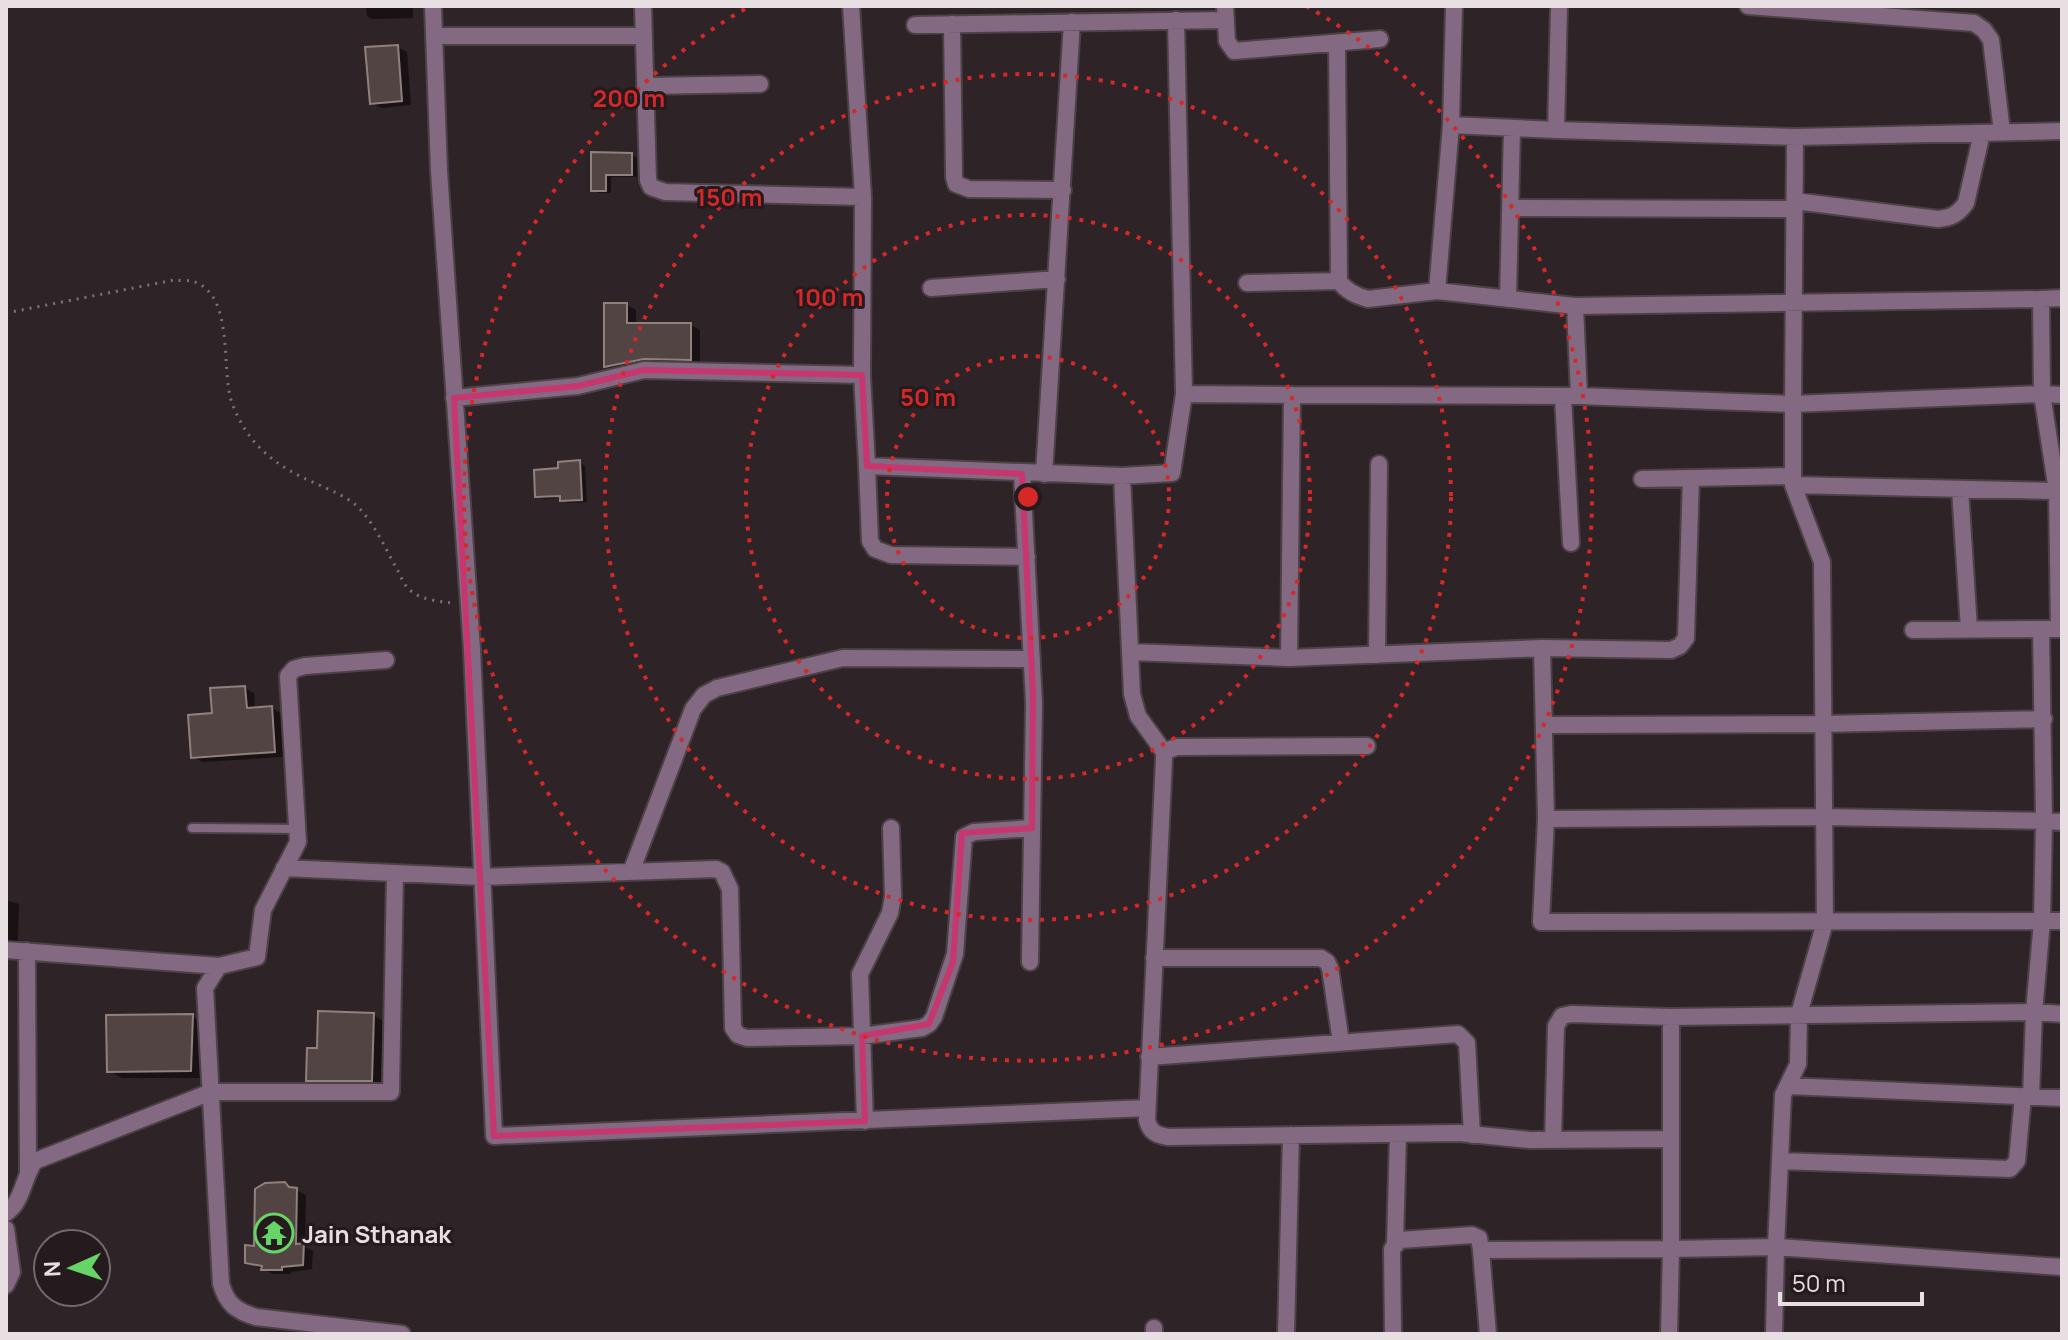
<svg xmlns="http://www.w3.org/2000/svg" width="2068" height="1340" font-family="Manrope,sans-serif">
<style>
.shadow{fill:#0007}
.building{fill:#514442;stroke:#90817f;stroke-width:2}
.lines{fill:none;stroke-linecap:round;stroke-linejoin:round}
.service-casing{stroke:#4c4145;stroke-width:12}
.minor-casing{stroke:#4c4145;stroke-width:20}
.path{stroke:#7d7376;stroke-width:3;stroke-dasharray:2 6;stroke-linecap:butt}
.service{stroke:#836982;stroke-width:8}
.minor{stroke:#836982;stroke-width:16}
.marked{fill:none;stroke:#c8366f;stroke-width:6;stroke-linejoin:round}
.ring{fill:none;stroke:#d62828;stroke-width:4;stroke-dasharray:4 8}
.labels{text-anchor:middle;dominant-baseline:central;stroke-width:6;stroke-linejoin:round;paint-order:stroke}
.poi-label{font-size:24px;font-weight:bold;fill:#e7dfe1;stroke:#251a1d;text-anchor:start}
.centre{fill:#d62828;stroke:#251a1d;stroke-width:4}
.ring-label{font-size:24px;text-anchor:middle;font-weight:bold;fill:#d62828;stroke:#251a1d;stroke-width:6;stroke-linejoin:round;paint-order:stroke}
</style>
<rect width="100%" height="100%" fill="#2e2327"/>
<path class="shadow" d="M 366,6 L 413,6 L 413,18 L 372,19 L 367,16 Z
M 398,47 L 407,52 L 411,105 L 381,108 L 371,102 Z
M 593,154 L 632,155 L 637,158 L 637,177 L 611,177 L 611,193 L 599,193 L 593,190 Z
M 627,305 L 636,310 L 636,325 L 691,325 L 700,330 L 700,364 L 615,371 L 606,365 Z
M 579,462 L 585,466 L 587,502 L 568,503 L 562,498 L 543,499 L 537,496 L 560,470 Z
M 245,688 L 254,693 L 255,709 L 271,708 L 281,713 L 284,757 L 203,762 L 193,757 L 214,715 Z
M 6,900 L 19,904 L 18,942 L 6,942 Z
M 374,1015 L 383,1021 L 381,1085 L 317,1085 L 308,1080 L 319,1050 Z
M 192,1016 L 205,1024 L 204,1078 L 122,1078 L 109,1071 Z
M 284,1184 L 306,1195 L 305,1247 L 313,1251 L 312,1269 L 291,1272 L 291,1274 L 273,1274 L 247,1262 Z"/>
<path class="building" d="M 398,45 L 402,101 L 370,104 L 365,47 Z
M 591,152 L 632,153 L 632,175 L 606,175 L 606,191 L 591,191 Z
M 604,303 L 627,303 L 627,323 L 691,323 L 691,360 L 644,359 L 604,367 Z
M 580,460 L 582,500 L 560,501 L 560,496 L 535,497 L 534,470 L 558,468 L 558,462 Z
M 245,686 L 247,708 L 272,706 L 275,752 L 191,758 L 188,715 L 212,713 L 210,688 Z
M 318,1011 L 374,1013 L 372,1081 L 306,1081 L 307,1048 L 317,1048 Z
M 193,1014 L 191,1071 L 107,1072 L 106,1015 Z
M 285,1182 L 289,1187 L 297,1188 L 296,1244 L 304,1243 L 303,1265 L 282,1267 L 282,1270 L 261,1270 L 262,1266 L 245,1263 L 245,1245 L 254,1246 L 255,1189 L 265,1183 Z"/>
<g class="lines">
<defs>
<path id="service" d="M 192,828 L 297,829"/>
<path id="minor" d="M 433,6 L 439,171 L 472,649 L 494,1136 L 1147,1108
M 643,6 L 648,180 L 651,187 L 665,192 L 863,197
M 851,6 L 863,197 L 862,375 L 867,466 L 1122,476 L 1172,473 L 1184,394 L 1292,395
M 1225,6 L 1227,41 L 1234,51 L 1380,39
M 1559,6 L 1556,130 L 1795,137 L 1793,404 L 2042,394 L 2057,491 L 1793,485
M 1748,6 L 1974,23 L 1984,30 L 1991,40 L 2002,132
M 1176,20 L 1184,394
M 952,24 L 954,177 L 956,184 L 969,189 L 1063,190
M 915,25 L 1226,20
M 434,36 L 644,36
M 1337,43 L 1339,281 C 1346,291 1356,296 1368,299 L 1437,291
M 645,86 L 760,84
M 1451,125 L 1454,6
M 1556,130 L 1451,125 L 1437,291 L 1575,306 L 1579,396
M 1795,137 L 2062,131
M 1795,201 L 1938,219 C 1951,218 1958,214 1966,203 L 1982,133
M 1510,208 L 1794,209
M 1247,283 L 1339,281
M 931,288 L 1057,279
M 1508,299 L 1512,128
M 2041,299 L 2062,298
M 1575,306 L 2041,299 L 2042,394 L 2062,395
M 1563,397 L 1571,543
M 454,398 L 578,386 L 644,370 L 862,375
M 867,466 L 870,541 L 875,549 L 891,555 L 1027,557
M 1022,474 L 1034,703 L 1030,962
M 1044,474 L 1072,22
M 1122,476 L 1132,694 L 1138,716 L 1164,752 L 1164,759 L 1147,1120 C 1150,1132 1156,1135 1168,1137 L 1459,1133 L 1530,1140 L 1671,1139
M 1642,479 L 1793,476
M 1960,489 L 1969,629
M 2062,492 L 2057,491 L 2059,629 L 2062,629
M 2059,629 L 2041,629 L 2044,821 L 2062,822
M 1913,630 L 2041,629
M 1542,648 L 1671,650 L 1680,646 L 1686,638 L 1691,478
M 1130,652 L 1289,658
M 1377,655 L 1379,464
M 386,660 L 305,666 L 294,669 L 288,676 L 298,842 L 263,910 L 257,957 L 219,966 L 205,988 L 221,1284 C 227,1304 236,1311 256,1317 L 402,1334
M 1544,725 L 1823,724 L 2044,719
M 1164,752 L 1176,747 L 1367,746
M 1546,819 L 1542,648 L 1289,658 L 1292,395 L 1579,396 L 1793,404 L 1793,485 L 1822,562 L 1825,922 L 1799,1014 L 1798,1064 L 1783,1095 L 1776,1247 L 1671,1249 L 1669,1334
M 284,868 L 482,877 L 716,869 L 722,872 L 730,889 L 733,1028 L 738,1035 L 747,1038 L 862,1036 L 922,1028 L 929,1024 L 934,1017 L 955,954 L 964,837 L 974,832 L 1032,828
M 631,872 L 693,709 L 704,695 L 717,688 L 843,658 L 1032,659
M 6,950 L 219,966
M 27,951 L 28,1171
M 1154,958 L 1321,958 L 1327,962 L 1330,968 L 1341,1042
M 1149,1057 L 1458,1034 L 1467,1043 L 1472,1135
M 1788,1086 L 2062,1098
M 2031,1097 L 2034,1012 L 2062,1014
M 865,1121 L 860,974 L 890,913 L 893,896 L 891,828
M 1553,1140 L 1556,1026 L 1562,1016 L 1571,1014 L 1671,1017 L 2034,1012 L 2042,921 L 2044,821 L 1824,817 L 1546,819 L 1541,922 L 2042,921 L 2062,921
M 1780,1161 L 2010,1169 L 2017,1161 L 2023,1096
M 6,1213 C 23,1202 23,1177 35,1161 L 211,1092 L 391,1092 L 395,873
M 6,1229 L 12,1272 L 6,1285
M 1395,1243 L 1398,1134
M 1481,1250 L 1488,1334
M 1154,1328 L 1154,1334
M 1286,1334 L 1291,1135
M 1393,1334 L 1392,1249 L 1400,1240 L 1472,1235 L 1479,1238 L 1481,1250 L 1671,1249 L 1671,1017
M 1774,1334 L 1776,1247 L 2062,1267"/>
</defs>
<use href="#service" class="service-casing"/>
<use href="#minor" class="minor-casing"/>
<path class="path" d="M 6,313 L 174,280 C 179,281 187,280 192,281 C 236,294 220,370 232,403 C 248,446 277,467 317,484 C 332,491 348,497 359,508 C 376,526 386,550 398,571 C 401,577 405,587 411,591 C 422,600 438,601 451,603"/>
<use href="#service" class="service"/>
<use href="#minor" class="minor"/>
</g>
<path class="marked" d="M 644,370 L 862,375 L 867,466 L 1022,474 L 1033,695 L 1032,828 L 962,833 L 953,962 L 929,1024 L 862,1036 L 865,1121 L 494,1136 L 454,398 L 578,386 Z"/>
<g class="ring">
<circle cx="1028" cy="497" r="141"/>
<circle cx="1028" cy="497" r="282"/>
<circle cx="1028" cy="497" r="423"/>
<path d="M1306 6A564 564 0 1 1 750 6"/>
</g>
<defs>
<symbol id="temple-ring" viewBox="-11 -11 22 22"><circle r="9.5" fill="#251a1d" stroke="#66d466" stroke-width="1.5"/><path d="M0-6L5-2H3V0L6.5 2.5H4V6H1.5V3h-3V6H-4V2.5H-6.5L-3 0V-2H-5Z" fill="#66d466"/></symbol>
</defs>
<g fill-rule="evenodd">
<use href="#temple-ring" x="252" y="1211" width="44" height="44"/>
</g>
<g class="labels">
<g class="poi-label">
<text x="302" y="1233">Jain Sthanak</text>
</g>
</g>
<circle cx="1028" cy="497" r="12" class="centre"/>
<g class="ring-label">
<text x="629" y="107">200 m</text>
<text x="729" y="206">150 m</text>
<text x="829" y="306">100 m</text>
<text x="928" y="406">50 m</text>
</g>
<rect width="2068" height="1340" fill="none" stroke="#e7dfe1" stroke-width="16"/>
<g transform="translate(72 1268) rotate(267)"><circle r="38" fill="#251a1d" stroke="#73696b" stroke-width="2"/>
<path d="M0-6L14 30L0 20L-14 30Z" fill="#66d466"/>
<text y="-12" font-size="22" font-weight="bold" text-anchor="middle" fill="#e7dfe1">N</text>
</g>
<path d="M1780 1292v12h142v-12" fill="none" stroke="#e7dfe1" stroke-width="4"/>
<text x="1792" y="1292" font-size="24" fill="#e7dfe1" stroke="#251a1d" stroke-width="6" paint-order="stroke">50 m</text>
</svg>
